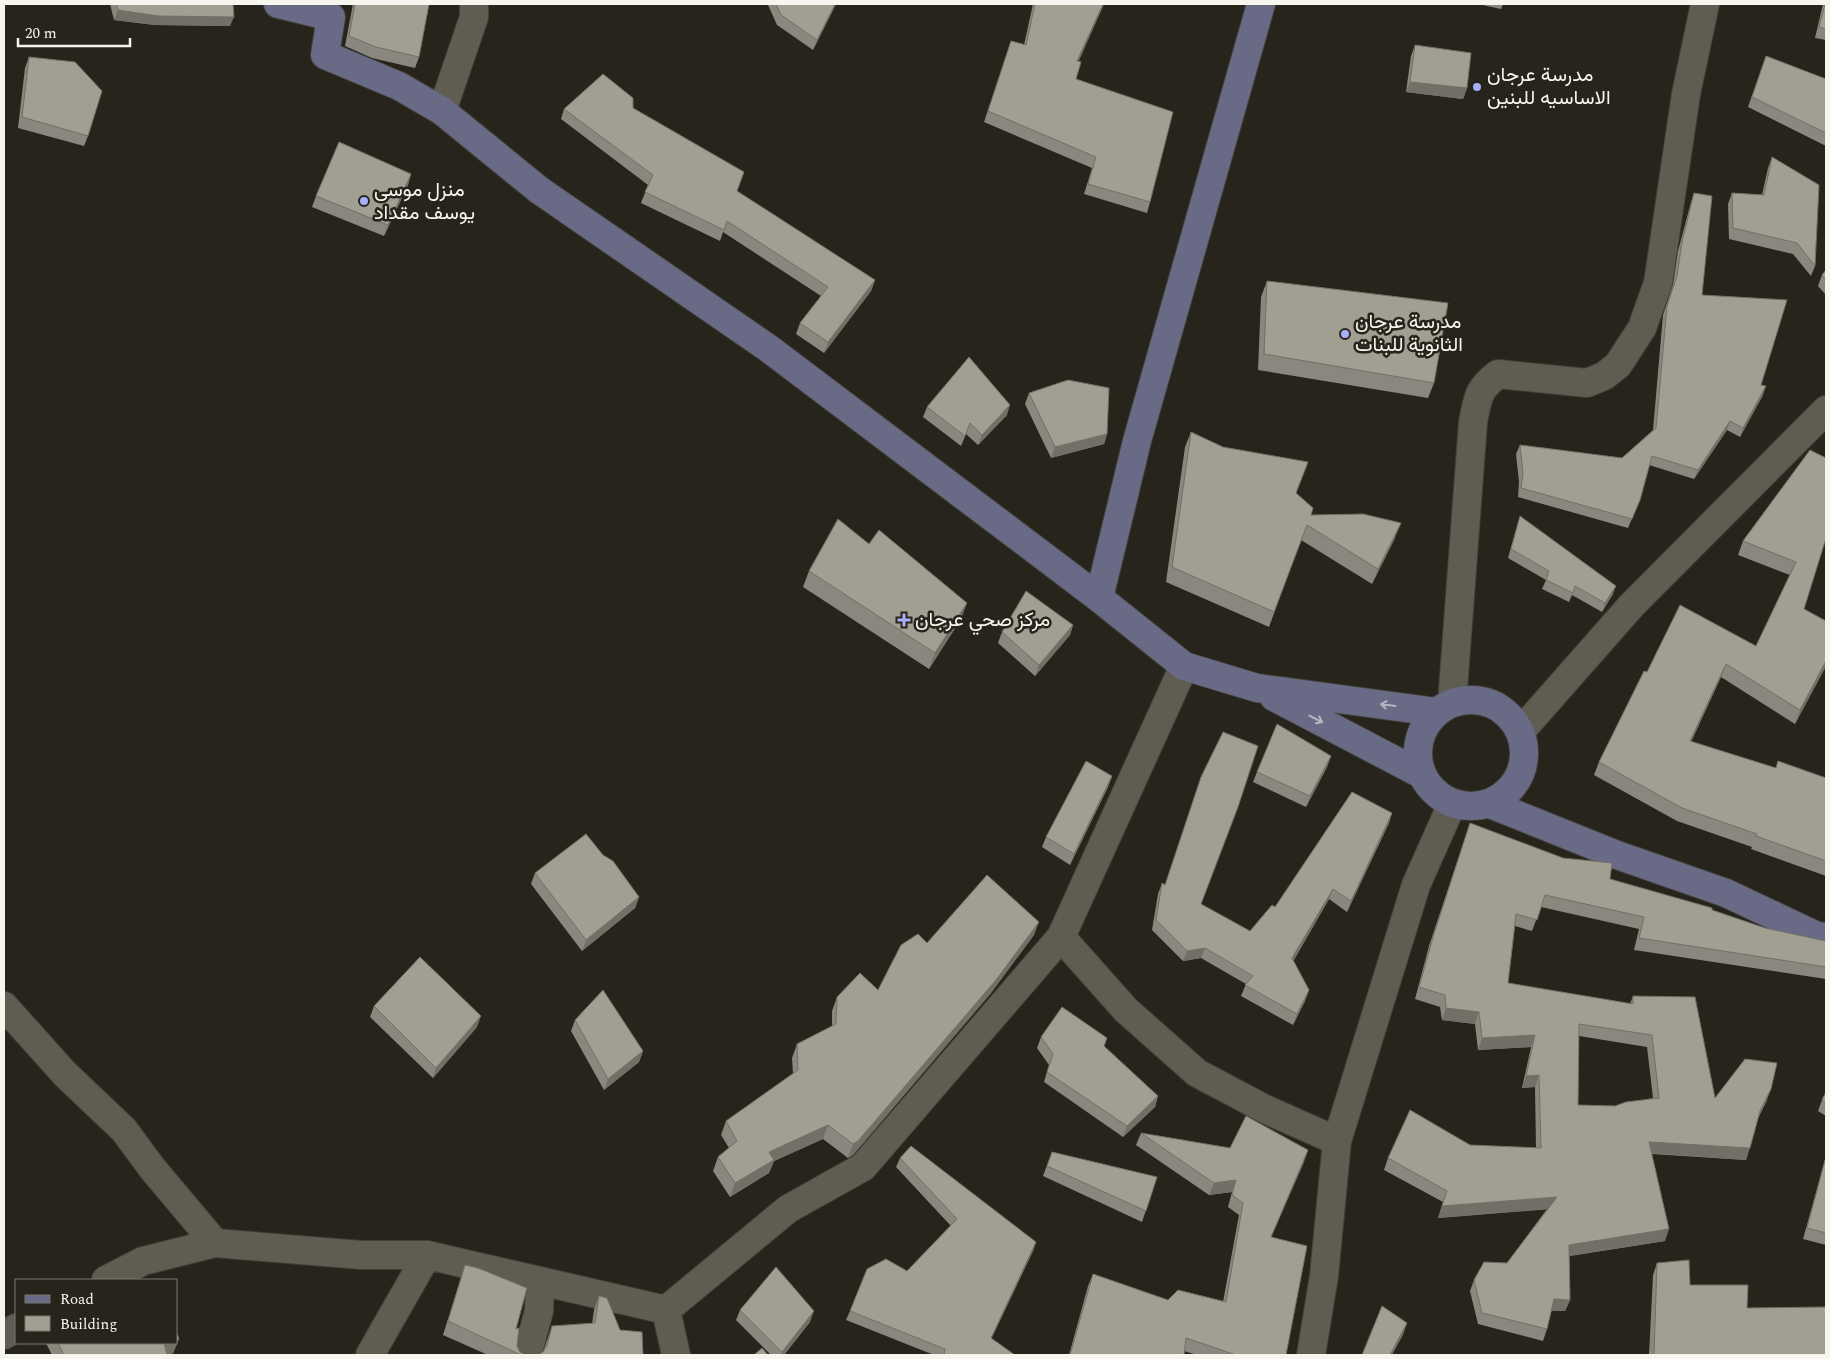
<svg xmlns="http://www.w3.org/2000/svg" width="1830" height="1359" font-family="Spectral,Vazirmatn,serif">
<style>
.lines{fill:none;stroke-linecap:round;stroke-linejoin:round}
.street-casing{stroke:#424038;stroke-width:30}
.secondary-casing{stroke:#424038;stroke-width:30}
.street{stroke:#5f5d52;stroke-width:28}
.secondary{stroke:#696a85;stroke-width:28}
.wall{fill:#8a887e;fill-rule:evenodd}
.shaded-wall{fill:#716f66}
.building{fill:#a19e92;stroke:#716f66;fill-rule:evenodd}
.oneway{stroke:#b7b6bf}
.poi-dot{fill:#a8b0fc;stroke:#26241b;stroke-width:2}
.labels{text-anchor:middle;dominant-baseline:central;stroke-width:5;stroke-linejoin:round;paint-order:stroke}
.poi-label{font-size:20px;fill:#f6f5ee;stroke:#26241b;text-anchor:start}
</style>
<rect width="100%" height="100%" fill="#26241b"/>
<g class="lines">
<defs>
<path id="street" d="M 442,111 L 474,17 L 474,4
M 1452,703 L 1473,422 C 1478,398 1477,390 1498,374 L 1587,383 L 1604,376 L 1618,365 L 1642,328 L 1658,283 L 1686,94 L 1705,4
M 1520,732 L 1631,606 L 1826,410
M 1061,937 L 1126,1010 L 1197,1073 L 1265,1109 L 1337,1141
M 4,1006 L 65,1074 L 124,1130 L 152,1168 L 215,1243
M 106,1280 L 143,1261 L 215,1243 L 361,1255 L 427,1255 L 666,1310 L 788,1209 L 863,1167 L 1061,937 L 1184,666
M 666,1310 L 676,1355
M 4,1335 L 16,1328
M 370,1355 L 427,1255
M 527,1355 L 539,1311 L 540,1282
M 1311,1355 L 1324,1276 L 1337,1141 L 1416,885 L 1452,804"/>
<path id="secondary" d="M 278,4 L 331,17 L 325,55 L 399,86 L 442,111 L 539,190 L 768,348 L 1099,598 L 1184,666 L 1257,688 L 1436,712
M 1099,598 L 1137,441 L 1261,4
M 1274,697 L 1421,774
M1418 753a53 53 0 1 1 106 0a53 53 0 1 1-106 0Z
M 1490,804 L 1617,855 L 1726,893 L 1817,936 L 1826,937"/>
</defs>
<use href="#street" class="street-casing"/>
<use href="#secondary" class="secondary-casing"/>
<use href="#street" class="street"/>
<use href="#secondary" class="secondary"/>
</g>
<path class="wall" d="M 110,4 L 233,4 L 230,26 L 155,25 L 114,20 Z
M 353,4 L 429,4 L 419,57 L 415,68 L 372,58 L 345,46 Z
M 768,4 L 836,4 L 813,50 L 777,25 L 768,5 Z
M 1033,4 L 1104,4 L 1078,61 L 1076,79 L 1150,202 L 1147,213 L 1084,194 L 1092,168 L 984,122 L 1011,41 L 1024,45 Z
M 1478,4 L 1503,4 L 1501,9 Z
M 1823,4 L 1826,4 L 1826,40 L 1815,38 Z
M 1415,45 L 1467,88 L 1463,99 L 1406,92 L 1411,56 Z
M 29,57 L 88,136 L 84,146 L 18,128 L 25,68 Z
M 1762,67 L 1826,79 L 1826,146 L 1748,107 Z
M 633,108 L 737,191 L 875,280 L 871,291 L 824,353 L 796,334 L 800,323 L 821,296 L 723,232 L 720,241 L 641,203 L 648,185 L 561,119 L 564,109 Z
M 1772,157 L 1815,266 L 1811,276 L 1793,254 L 1729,239 L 1728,204 L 1732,193 L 1762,195 L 1768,168 Z
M 411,174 L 408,185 L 384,236 L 312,207 L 316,196 Z
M 1694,193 L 1702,295 L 1761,385 L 1763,395 L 1740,437 L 1727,430 L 1694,479 L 1649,465 L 1640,500 L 1628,528 L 1518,497 L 1519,482 L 1516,454 L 1520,445 L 1622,458 L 1653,430 L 1663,315 L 1673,285 L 1678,251 L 1691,202 Z
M 1826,270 L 1826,295 L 1818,286 L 1822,275 Z
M 1267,281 L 1434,383 L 1428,398 L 1258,370 L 1261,297 Z
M 1029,393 L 1107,434 L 1104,444 L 1051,458 L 1025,404 Z
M 927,407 L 1007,415 L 978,445 L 966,434 L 961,446 L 923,417 Z
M 1191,432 L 1296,493 L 1311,515 L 1395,538 L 1372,584 L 1301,540 L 1269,627 L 1166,582 L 1185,447 Z
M 1810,450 L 1804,609 L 1826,666 L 1795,724 L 1721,677 L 1691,742 L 1776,768 L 1778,761 L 1826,778 L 1826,876 L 1751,849 L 1752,847 L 1677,821 L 1594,775 L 1599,762 L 1647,672 L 1756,646 L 1790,575 L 1738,555 L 1743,541 Z
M 1520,516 L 1613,594 L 1602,612 L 1572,595 L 1569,602 L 1542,589 L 1546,580 L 1508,558 Z
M 869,544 L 961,619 L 929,669 L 803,587 L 809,571 Z
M 1073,625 L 1070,635 L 1035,676 L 998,643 L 1002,632 Z
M 1331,756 L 1327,767 L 1306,807 L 1253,782 L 1257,772 Z
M 1112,776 L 1108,787 L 1070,865 L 1042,847 L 1046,837 Z
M 1392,813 L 1389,823 L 1347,912 L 1329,899 L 1293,961 L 1309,990 L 1305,1001 L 1293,1025 L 1241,996 L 1246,984 L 1201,958 L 1183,961 L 1152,930 L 1158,894 L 1162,883 L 1250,931 L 1275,907 Z
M 1470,823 L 1610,879 L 1712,910 L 1765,928 L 1826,941 L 1826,979 L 1634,950 L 1639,929 L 1541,907 L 1532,931 L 1515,926 L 1508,983 L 1630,1004 L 1633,996 L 1715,1098 L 1767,1100 L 1758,1118 L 1746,1160 L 1652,1154 L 1665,1241 L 1569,1256 L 1570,1300 L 1565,1311 L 1551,1311 L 1547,1329 L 1543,1341 L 1478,1324 L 1470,1291 L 1474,1280 L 1507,1263 L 1547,1209 L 1438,1218 L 1443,1202 L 1384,1170 L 1388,1158 L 1470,1145 L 1536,1148 L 1535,1087 L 1522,1088 L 1531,1047 L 1478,1050 L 1475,1024 L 1442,1020 L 1440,1007 L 1415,999 L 1429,946 ZM 1579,1036 L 1647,1047 L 1653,1098 L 1615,1106 L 1578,1105 Z
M 603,855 L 639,897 L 635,908 L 582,951 L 531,884 L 535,873 Z
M 1034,935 L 991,993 L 853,1155 L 848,1158 L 823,1139 L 774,1161 L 769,1173 L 730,1197 L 713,1171 L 718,1157 L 729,1148 L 721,1135 L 726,1121 L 793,1074 L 792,1058 L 797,1044 L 832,1026 L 832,1011 L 837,997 L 878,990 L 927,943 Z
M 374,1006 L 477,1027 L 433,1078 L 370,1017 Z
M 575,1020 L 643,1051 L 639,1062 L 604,1090 L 571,1031 Z
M 1041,1037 L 1158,1096 L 1155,1107 L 1123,1137 L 1044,1082 L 1049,1065 L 1037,1048 Z
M 1826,1092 L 1826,1116 L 1818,1111 L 1822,1100 Z
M 1141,1133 L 1304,1162 L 1271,1237 L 1286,1355 L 1197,1355 L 1184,1351 L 1184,1355 L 1069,1355 L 1088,1286 L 1093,1274 L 1168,1300 L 1223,1302 L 1239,1215 L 1228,1207 L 1232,1192 L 1209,1195 L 1136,1145 Z
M 1052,1152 L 1157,1177 L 1142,1222 L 1043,1176 Z
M 900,1158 L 1036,1242 L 1033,1251 L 991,1339 L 1015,1355 L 934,1355 L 846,1320 L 850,1311 L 907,1271 L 951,1226 L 896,1167 Z
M 1825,1160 L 1826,1160 L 1826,1245 L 1803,1239 L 1822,1171 Z
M 1657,1263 L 1690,1285 L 1747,1308 L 1826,1355 L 1649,1355 L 1653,1275 Z
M 465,1265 L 516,1329 L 517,1346 L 520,1352 L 525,1355 L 488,1355 L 443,1335 Z
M 599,1296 L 620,1330 L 543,1352 L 552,1326 L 592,1324 L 594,1310 Z
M 740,1310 L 810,1322 L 784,1355 L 771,1355 L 736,1320 Z
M 179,1339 L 173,1353 L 167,1355 L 52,1355 L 46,1343 L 176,1343 Z"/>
<path class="shaded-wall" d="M 835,4 L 836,4 L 813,50 L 817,40 Z
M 1103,4 L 1104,4 L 1074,72 L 1077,61 Z
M 118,10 L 234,17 L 230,26 L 155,25 L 114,20 Z
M 1410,82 L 1467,88 L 1463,99 L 1406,92 Z
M 411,174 L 408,185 L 384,236 L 388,225 Z
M 875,280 L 871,291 L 824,353 L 828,342 Z
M 1766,386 L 1763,395 L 1740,437 L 1743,428 Z
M 1010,405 L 1007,415 L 978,445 L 982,435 Z
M 1730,421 L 1727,430 L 1694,479 L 1698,470 Z
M 1107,434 L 1104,444 L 1051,458 L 1055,447 Z
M 1401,523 L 1395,538 L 1372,584 L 1378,569 Z
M 1616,586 L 1613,594 L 1602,612 L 1605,603 Z
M 967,603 L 961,619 L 929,669 L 935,653 Z
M 1073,625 L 1070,635 L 1035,676 L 1039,665 Z
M 1826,661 L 1826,666 L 1795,724 L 1800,710 Z
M 1726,664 L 1721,677 L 1685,755 L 1690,741 Z
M 1331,756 L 1327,767 L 1306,807 L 1310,796 Z
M 1112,776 L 1108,787 L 1070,865 L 1074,854 Z
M 1392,813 L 1389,823 L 1347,912 L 1351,901 Z
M 1333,889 L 1329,899 L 1289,969 L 1292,958 Z
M 639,897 L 635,908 L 582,951 L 586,940 Z
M 1039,922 L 1034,935 L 991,993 L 853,1155 L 848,1158 L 853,1144 Z
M 1205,948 L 1201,958 L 1183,961 L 1187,951 Z
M 1309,990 L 1305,1001 L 1293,1025 L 1297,1014 Z
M 1446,1008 L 1479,1012 L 1475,1024 L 1442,1020 Z
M 481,1016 L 477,1027 L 433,1078 L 436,1068 Z
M 1535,1035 L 1531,1047 L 1478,1050 L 1482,1038 Z
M 643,1051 L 639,1062 L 604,1090 L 608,1079 Z
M 1539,1075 L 1535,1087 L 1522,1088 L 1526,1076 Z
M 1771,1089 L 1767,1100 L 1756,1123 L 1760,1111 Z
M 1158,1096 L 1155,1107 L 1123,1137 L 1127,1126 Z
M 828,1125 L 823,1139 L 774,1161 L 769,1173 L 730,1197 L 735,1183 L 769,1152 Z
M 1649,1142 L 1750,1148 L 1746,1160 L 1645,1153 Z
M 1308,1150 L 1304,1162 L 1266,1249 L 1271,1237 Z
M 1236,1180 L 1232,1192 L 1209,1195 L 1214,1183 Z
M 1557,1197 L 1552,1209 L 1438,1218 L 1442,1206 Z
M 1669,1229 L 1665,1241 L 1564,1257 L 1569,1245 Z
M 1036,1242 L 1033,1251 L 987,1348 L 991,1338 Z
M 1554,1299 L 1570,1300 L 1565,1311 L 1549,1311 Z
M 814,1311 L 810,1322 L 784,1355 L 781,1355 L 782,1352 Z
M 1407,1323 L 1403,1335 L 1392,1355 L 1390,1355 Z
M 179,1339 L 173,1353 L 166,1355 L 164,1343 L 176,1343 L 176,1340 Z"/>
<path class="building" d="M 116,4 L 233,4 L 234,17 L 158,16 L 118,10 Z
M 355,4 L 429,4 L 419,57 L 376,47 L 349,36 Z
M 776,4 L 835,4 L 817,40 L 781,15 Z
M 1035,4 L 1103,4 L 1077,61 L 1081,62 L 1076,79 L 1173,112 L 1150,202 L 1088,184 L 1096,157 L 988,111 L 1011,41 L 1026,45 Z
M 1825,4 L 1826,4 L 1826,29 L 1819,27 Z
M 1415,45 L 1471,53 L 1467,88 L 1410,82 Z
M 1766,56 L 1826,79 L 1826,133 L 1752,97 Z
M 29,57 L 75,62 L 102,91 L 88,136 L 22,117 Z
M 603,74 L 633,98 L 633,108 L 744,172 L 737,191 L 875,280 L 828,342 L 800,323 L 828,287 L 727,221 L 724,230 L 645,192 L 653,175 L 564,109 Z
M 339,142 L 411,174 L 388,225 L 316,196 Z
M 1772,157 L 1819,185 L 1815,266 L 1797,243 L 1733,228 L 1732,193 L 1764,195 Z
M 1694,193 L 1712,196 L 1702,295 L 1787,300 L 1761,385 L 1766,386 L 1743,428 L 1730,421 L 1698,470 L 1652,456 L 1640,500 L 1632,519 L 1521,488 L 1523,473 L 1520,445 L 1622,458 L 1656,428 L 1667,306 L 1677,276 L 1682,242 Z
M 1826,270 L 1826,280 L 1822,275 Z
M 1267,281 L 1448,303 L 1434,383 L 1264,354 Z
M 969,357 L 1010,405 L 982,435 L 970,423 L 965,436 L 927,407 Z
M 1068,380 L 1109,388 L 1107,434 L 1055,447 L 1029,393 Z
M 1191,432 L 1223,447 L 1308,462 L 1296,493 L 1313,508 L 1311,515 L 1363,514 L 1401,523 L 1378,569 L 1307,525 L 1274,612 L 1172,567 Z
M 1810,450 L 1826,458 L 1826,538 L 1804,609 L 1826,621 L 1826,661 L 1800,710 L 1726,664 L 1690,741 L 1776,768 L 1778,761 L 1826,778 L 1826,861 L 1756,836 L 1757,834 L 1682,808 L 1599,762 L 1644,671 L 1647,672 L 1680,605 L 1756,646 L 1796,562 L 1743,541 Z
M 1520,516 L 1616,586 L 1605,603 L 1575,586 L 1573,593 L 1546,580 L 1549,571 L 1511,549 Z
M 838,519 L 869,544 L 879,530 L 967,603 L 935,653 L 809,571 Z
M 1026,591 L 1073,625 L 1039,665 L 1002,632 Z
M 1277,724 L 1331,756 L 1310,796 L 1257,772 Z
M 1223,732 L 1258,746 L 1238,807 L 1201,904 L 1250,931 L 1272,905 L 1275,907 L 1352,792 L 1392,813 L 1351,901 L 1333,889 L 1292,958 L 1309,990 L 1297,1014 L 1245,985 L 1253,976 L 1205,948 L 1187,951 L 1156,920 L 1162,883 L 1165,885 L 1201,777 Z
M 1086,761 L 1112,776 L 1074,854 L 1046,837 Z
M 1470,823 L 1563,858 L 1612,863 L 1610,879 L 1712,908 L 1712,910 L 1765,928 L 1826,941 L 1826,967 L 1639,938 L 1644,917 L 1545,895 L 1537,920 L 1516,914 L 1508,983 L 1633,1004 L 1633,996 L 1695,997 L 1715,1098 L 1745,1059 L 1777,1063 L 1771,1089 L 1760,1111 L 1750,1148 L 1649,1142 L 1669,1229 L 1569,1245 L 1570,1300 L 1554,1299 L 1547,1329 L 1482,1313 L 1474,1280 L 1484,1262 L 1507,1263 L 1557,1197 L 1442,1206 L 1447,1191 L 1388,1158 L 1410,1110 L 1470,1145 L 1541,1148 L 1539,1075 L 1526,1076 L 1535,1035 L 1482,1038 L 1479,1012 L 1446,1008 L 1445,995 L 1419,987 L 1434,934 ZM 1579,1024 L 1652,1035 L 1659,1098 L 1626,1102 L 1615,1106 L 1578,1105 Z
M 586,834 L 603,855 L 613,861 L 639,897 L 586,940 L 535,873 Z
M 987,875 L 1039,922 L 996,980 L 858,1141 L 853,1144 L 828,1125 L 769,1152 L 774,1160 L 735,1183 L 718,1157 L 737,1141 L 726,1121 L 798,1070 L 797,1044 L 836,1024 L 837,997 L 860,973 L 878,990 L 901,945 L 918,934 L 927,943 Z
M 420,957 L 481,1016 L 436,1068 L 374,1006 Z
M 603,990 L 643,1051 L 608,1079 L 575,1020 Z
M 1062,1007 L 1107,1038 L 1104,1046 L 1158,1096 L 1127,1126 L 1047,1072 L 1053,1054 L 1041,1037 Z
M 1826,1092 L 1826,1103 L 1822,1100 Z
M 1246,1116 L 1308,1150 L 1271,1237 L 1307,1246 L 1286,1355 L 1236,1355 L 1186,1338 L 1184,1355 L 1070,1355 L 1093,1274 L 1168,1300 L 1178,1290 L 1226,1302 L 1243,1203 L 1232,1195 L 1236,1180 L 1214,1183 L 1141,1133 L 1230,1148 Z
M 911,1146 L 1036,1242 L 991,1338 L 1015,1355 L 944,1355 L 945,1349 L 850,1311 L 867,1269 L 886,1259 L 907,1271 L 957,1219 L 900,1158 Z
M 1052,1152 L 1157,1177 L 1146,1211 L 1047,1166 Z
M 1825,1160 L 1826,1160 L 1826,1233 L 1807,1228 Z
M 1689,1260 L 1690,1285 L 1748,1285 L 1747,1308 L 1826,1307 L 1826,1355 L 1654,1355 L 1657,1263 Z
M 465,1265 L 478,1268 L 527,1288 L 516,1329 L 519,1328 L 517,1346 L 520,1352 L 525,1355 L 521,1355 L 448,1321 Z
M 776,1267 L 814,1311 L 782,1352 L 740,1310 Z
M 599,1296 L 607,1298 L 620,1330 L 642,1332 L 643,1355 L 538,1355 L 543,1352 L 547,1346 L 552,1326 L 595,1323 Z
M 1382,1306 L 1407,1323 L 1390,1355 L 1362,1355 Z
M 176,1331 L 179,1339 L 176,1340 Z
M 58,1343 L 166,1343 L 164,1343 L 167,1355 L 64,1355 Z
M 762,1348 L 768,1355 L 754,1355 Z"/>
<defs><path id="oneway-shaft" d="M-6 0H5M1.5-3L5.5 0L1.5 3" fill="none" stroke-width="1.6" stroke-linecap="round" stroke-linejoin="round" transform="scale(1.25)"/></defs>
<g class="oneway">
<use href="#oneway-shaft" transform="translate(1388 705) rotate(-173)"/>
<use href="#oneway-shaft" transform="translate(1316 719) rotate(27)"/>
</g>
<g class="poi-dot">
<circle cx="1477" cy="87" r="5"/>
<circle cx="364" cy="201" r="5"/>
<circle cx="1345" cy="334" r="5"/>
<path d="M901.5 612.5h5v5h5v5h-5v5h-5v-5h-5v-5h5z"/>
</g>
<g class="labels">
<g class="poi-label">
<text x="1487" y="75">مدرسة عرجان<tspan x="1487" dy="23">الاساسيه للبنين</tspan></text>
<text x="374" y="190">منزل موسى<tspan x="374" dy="23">يوسف مقداد</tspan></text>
<text x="1355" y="322">مدرسة عرجان<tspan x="1355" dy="23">الثانوية للبنات</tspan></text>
<text x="915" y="620">مركز صحي عرجان</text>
</g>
</g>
<rect width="1830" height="1359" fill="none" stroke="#f6f5ee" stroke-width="10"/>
<rect x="15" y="1279" width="162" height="65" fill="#26241b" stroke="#79786f"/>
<rect x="25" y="1295" width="25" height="8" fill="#696a85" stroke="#79786f"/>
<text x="60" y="1304" font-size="15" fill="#f6f5ee">Road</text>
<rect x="25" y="1316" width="25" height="15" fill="#a19e92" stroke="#79786f"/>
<text x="60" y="1329" font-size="15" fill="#f6f5ee">Building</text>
<path d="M18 38v8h112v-8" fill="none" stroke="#f6f5ee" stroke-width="2.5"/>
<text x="25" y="38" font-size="15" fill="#f6f5ee" stroke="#26241b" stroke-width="4" paint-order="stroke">20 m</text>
</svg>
